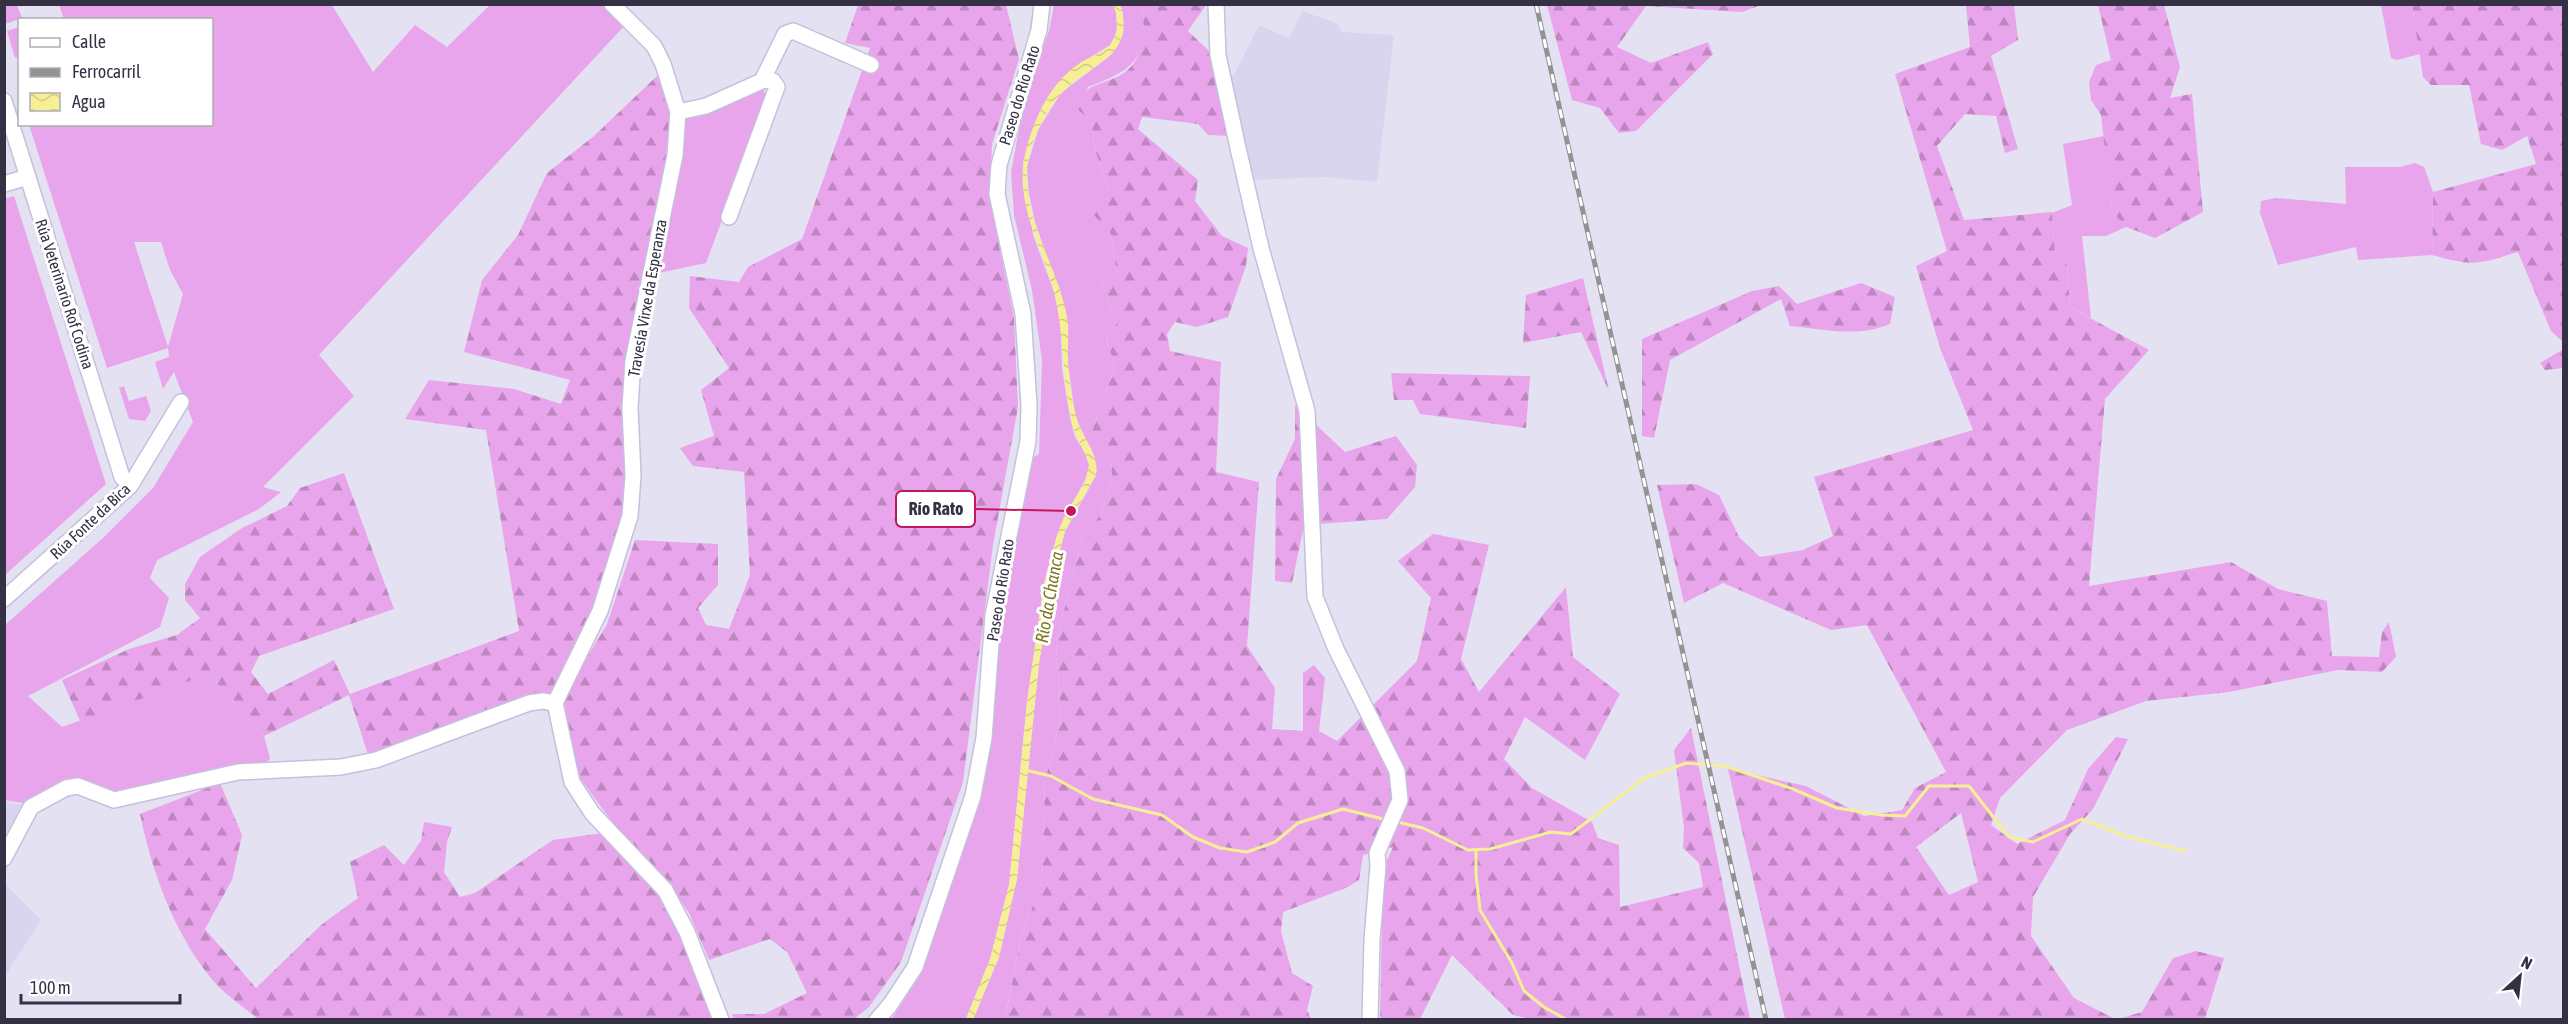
<svg xmlns="http://www.w3.org/2000/svg" width="2568" height="1024" font-family="'Asap Condensed',sans-serif">
<style>
.residential{fill:#dad5ee}
.grass{fill:#e9a5eb;fill-rule:evenodd}
.forest{fill:url(#forest-firs);fill-rule:evenodd}
.water{fill:url(#water-waves)}
.lines{fill:none;stroke-linecap:round;stroke-linejoin:round}
.stream{stroke:#f6ef96;stroke-width:3}
.minor-casing{stroke:#c5c0dc;stroke-width:18}
.minor{stroke:#fff;stroke-width:15}
.rail-casing{stroke:#939393;stroke-width:5}
.rail{stroke:#fff;stroke-width:3;stroke-dasharray:9;stroke-linecap:butt}
.labels{text-anchor:middle;dominant-baseline:central;stroke-width:6;stroke-linejoin:round;paint-order:stroke}
.street-label{font-size:16px;fill:#343144;stroke:#fff}
.water-label{font-size:18px;font-style:italic;fill:#7e771c;stroke:#fff}
.leader{fill:none;stroke:#c2185b;stroke-width:2}
.callout-dot{fill:#c2185b;stroke:#fff;stroke-width:2}
.callout{fill:#fff;stroke:#c2185b;stroke-width:2}
.callout-label{font-size:18px;text-anchor:middle;font-weight:bold;fill:#343144}
</style>
<defs>
<pattern id="forest-firs" width="22" height="20" patternUnits="userSpaceOnUse" patternTransform="scale(1.5)"><rect width="22" height="20" fill="#e9a5eb"/><path d="M5 1l3.5 6h-7zM16 11l3.5 6h-7z" fill="#be87c0"/></pattern>
<pattern id="water-waves" width="16" height="10" patternUnits="userSpaceOnUse" patternTransform="scale(1.5)"><rect width="16" height="10" fill="#f6ef96"/><path d="M0 5q4-4 8 0t8 0" fill="none" stroke="#d4cd82"/></pattern>
</defs>
<rect width="100%" height="100%" fill="#e4e1f2"/>
<path class="residential" d="M 1302,11 L 1336,23 L 1342,32 L 1394,35 L 1377,182 L 1326,177 L 1253,180 L 1228,78 L 1234,75 L 1259,25 L 1289,38 Z
M 5,801 L 12,804 L 49,805 L 35,814 L 5,873 Z
M 5,884 L 41,920 L 5,976 Z"/>
<path class="grass" d="M 4,5 L 17,5 L 22,18 L 5,24 Z
M 59,5 L 332,5 L 373,72 L 415,25 L 447,47 L 490,5 L 602,5 L 626,24 L 319,355 L 354,396 L 263,487 L 281,492 L 259,509 L 157,560 L 150,578 L 169,598 L 160,627 L 28,696 L 62,727 L 209,674 L 264,736 L 270,758 L 266,765 L 121,797 L 78,782 L 28,804 L 5,800 L 4,626 L 104,537 L 153,488 L 193,422 L 174,372 L 163,389 L 155,362 L 169,357 L 168,348 L 107,368 L 29,125 L 212,124 L 212,20 L 64,19 ZM 134,242 L 161,242 L 170,270 L 183,294 L 168,347 Z
M 1054,5 L 1113,5 L 1116,12 L 1117,31 L 1110,45 L 1078,65 L 1051,95 L 1023,162 L 1033,235 L 1054,292 L 1061,321 L 1062,369 L 1070,418 L 1075,437 L 1086,454 L 1089,465 L 1088,474 L 1058,532 L 1044,583 L 1027,702 L 1009,885 L 990,959 L 966,1019 L 891,1020 L 908,994 L 934,935 L 980,793 L 987,763 L 1002,600 L 1032,458 L 1039,454 L 1042,360 L 1032,290 L 1014,215 L 1011,172 L 1026,92 L 1049,31 Z
M 1120,5 L 1142,5 C 1148,58 1136,69 1088,87 L 1079,111 L 1091,120 L 1095,150 L 1109,189 L 1111,234 L 1117,274 L 1102,284 L 1117,323 L 1106,339 L 1115,366 L 1092,431 L 1111,462 L 1112,481 L 1101,514 L 1082,539 L 1056,642 L 1061,718 L 1045,781 L 1042,881 L 1021,937 L 1005,1019 L 973,1020 L 999,957 L 1017,879 L 1039,663 L 1057,561 L 1065,532 L 1096,475 L 1088,444 L 1080,429 L 1075,414 L 1068,364 L 1066,313 L 1035,222 L 1029,194 L 1027,167 L 1038,130 L 1061,93 L 1111,55 L 1118,45 L 1123,12 Z
M 2381,5 L 2412,5 L 2420,54 L 2397,60 L 2391,58 Z
M 19,27 L 19,56 L 15,58 L 7,31 Z
M 763,88 L 767,99 L 706,263 L 654,274 L 684,121 L 693,113 Z
M 2104,136 L 2112,212 L 2126,227 L 2106,236 L 2082,236 L 2091,318 L 2070,307 L 2067,265 L 2055,254 L 2052,213 L 2072,205 L 2063,144 Z
M 2415,163 L 2424,167 L 2433,192 L 2432,255 L 2358,260 L 2356,247 L 2278,265 L 2260,213 L 2261,201 L 2276,198 L 2346,204 L 2345,167 L 2400,167 Z
M 14,196 L 106,484 L 5,575 L 4,199 Z
M 124,386 L 129,401 L 146,396 L 151,411 L 145,421 L 129,419 L 119,388 Z"/>
<path class="forest" d="M 858,5 L 1006,5 L 1019,59 L 992,144 L 990,202 L 1014,318 L 1018,407 L 993,545 L 963,782 L 901,962 L 869,1007 L 854,1019 L 734,1019 L 732,1014 L 764,1014 L 807,993 L 787,952 L 770,939 L 709,960 L 689,913 L 664,876 L 615,826 L 580,778 L 566,724 L 564,697 L 607,624 L 635,540 L 718,544 L 718,585 L 698,608 L 706,625 L 729,629 L 750,575 L 744,472 L 693,466 L 680,448 L 714,436 L 701,390 L 729,368 L 689,308 L 690,276 L 739,282 L 748,267 L 802,239 L 870,48 L 845,43 Z
M 1142,5 L 1206,5 L 1188,31 L 1208,50 L 1229,136 L 1208,135 L 1198,124 L 1142,117 L 1138,129 L 1198,180 L 1195,201 L 1222,236 L 1248,248 L 1246,266 L 1228,317 L 1197,327 L 1175,322 L 1167,334 L 1170,351 L 1221,362 L 1216,472 L 1259,482 L 1247,646 L 1275,688 L 1272,729 L 1303,731 L 1303,673 L 1314,665 L 1325,678 L 1319,731 L 1337,741 L 1417,661 L 1431,598 L 1398,561 L 1433,534 L 1489,545 L 1461,659 L 1479,692 L 1566,587 L 1573,657 L 1620,694 L 1585,760 L 1525,717 L 1504,759 L 1532,788 L 1592,822 L 1598,838 L 1619,845 L 1620,907 L 1703,887 L 1699,863 L 1683,848 L 1684,828 L 1674,750 L 1691,728 L 1750,1019 L 1530,1019 L 1513,1015 L 1452,955 L 1420,1019 L 1380,1019 L 1383,869 L 1393,847 L 1363,855 L 1359,880 L 1348,887 L 1283,912 L 1281,931 L 1292,973 L 1313,986 L 1307,1010 L 1311,1019 L 1005,1020 L 1021,937 L 1042,881 L 1045,781 L 1061,718 L 1056,642 L 1082,539 L 1101,514 L 1112,481 L 1111,462 L 1092,431 L 1115,366 L 1106,339 L 1117,323 L 1102,284 L 1117,274 L 1111,234 L 1093,214 L 1109,189 L 1095,150 L 1091,120 L 1079,111 L 1075,100 C 1092,83 1100,85 1119,76 C 1145,63 1145,28 1142,5 Z
M 1547,5 L 1547,4 L 1761,5 L 1742,12 L 1646,6 L 1617,47 L 1651,63 L 1708,42 L 1713,54 L 1636,131 L 1619,133 L 1600,108 L 1572,100 Z
M 1966,5 L 2014,5 L 2018,40 L 1991,56 L 2018,149 L 2005,153 L 1996,116 L 1965,114 L 1937,146 L 1964,220 L 2052,212 L 2055,254 L 2067,265 L 2070,307 L 2149,350 L 2105,399 L 2089,586 L 2231,562 L 2278,589 L 2327,601 L 2332,656 L 2379,657 L 2382,632 L 2389,622 L 2396,657 L 2382,672 L 2338,670 L 2229,692 L 2146,701 L 2067,730 L 2000,798 L 1991,825 L 2017,844 L 2065,820 L 2088,769 L 2116,737 L 2128,739 L 2093,809 L 2070,834 L 2033,897 L 2031,936 L 2074,998 L 2115,1019 L 1785,1019 L 1728,769 L 1806,786 L 1864,816 L 1902,810 L 1915,788 L 1946,772 L 1867,625 L 1831,630 L 1723,583 L 1684,603 L 1657,485 L 1696,484 L 1719,495 L 1739,537 L 1760,557 L 1803,550 L 1833,536 L 1814,477 L 1973,430 L 1940,348 L 1916,266 L 1947,251 L 1895,74 L 1970,47 ZM 1961,813 L 1978,882 L 1949,895 L 1916,847 Z
M 2098,5 L 2164,5 L 2180,67 L 2170,98 L 2192,94 L 2203,212 L 2155,238 L 2126,227 L 2112,212 L 2101,115 L 2091,100 L 2089,82 L 2096,65 L 2111,60 Z
M 2412,5 L 2563,5 L 2563,368 L 2545,370 L 2540,363 L 2562,350 L 2562,341 L 2551,331 L 2518,252 C 2478,264 2474,267 2432,255 L 2433,192 L 2536,164 L 2527,136 L 2502,150 L 2481,144 L 2469,85 L 2431,85 L 2423,77 Z
M 658,75 L 679,127 L 627,358 L 628,500 L 615,559 L 555,691 L 446,733 L 369,758 L 349,695 L 264,736 L 209,674 L 80,721 L 62,680 L 129,649 L 177,635 L 200,618 L 185,600 L 185,584 L 200,557 L 242,528 L 287,506 L 300,488 L 344,473 L 394,609 L 259,656 L 251,672 L 268,694 L 334,660 L 350,694 L 519,631 L 486,430 L 405,419 L 429,380 L 514,389 L 561,404 L 570,380 L 464,352 L 482,280 L 518,235 L 547,173 L 594,136 Z
M 1583,278 L 1609,391 L 1581,332 L 1523,343 L 1526,295 Z
M 1861,283 L 1895,297 L 1890,324 C 1857,338 1823,329 1790,326 L 1781,299 L 1670,360 L 1654,438 L 1642,436 L 1642,339 L 1752,291 L 1779,286 L 1797,304 Z
M 1391,373 L 1530,376 L 1526,428 L 1420,414 L 1413,400 L 1394,400 Z
M 1295,405 L 1345,452 L 1396,436 L 1417,465 L 1415,487 L 1387,519 L 1304,525 L 1292,583 L 1275,581 L 1276,479 L 1295,439 Z
M 220,783 L 242,835 L 232,880 L 205,929 L 256,988 L 321,925 L 358,898 L 350,862 L 384,845 L 404,865 L 421,841 L 424,822 L 452,827 L 447,842 L 444,872 L 460,897 L 475,893 L 553,840 L 603,833 L 661,897 L 684,940 L 714,1019 L 258,1019 C 243,1006 222,993 210,977 C 173,930 152,872 140,814 Z
M 2196,951 L 2224,958 L 2205,1019 L 2118,1019 L 2142,1012 L 2173,958 Z"/>
<path class="water" d="M 1113,5 L 1120,5 C 1138,57 1087,64 1061,94 C 1044,113 1030,143 1027,168 C 1023,219 1056,264 1066,312 C 1070,329 1067,345 1068,362 C 1069,379 1072,400 1076,416 C 1081,436 1100,454 1096,475 L 1065,531 L 1057,561 L 1039,663 L 1017,879 L 999,957 L 973,1019 L 966,1019 L 990,959 L 1009,885 L 1027,702 L 1044,583 L 1058,532 L 1065,515 L 1085,482 L 1089,465 C 1084,448 1074,436 1071,419 C 1062,378 1064,336 1055,296 C 1044,249 1014,206 1025,155 C 1033,120 1049,84 1080,63 C 1089,57 1104,52 1111,44 C 1119,32 1119,16 1113,5 Z"/>
<g class="lines">
<path class="stream" d="M 1025,770 L 1051,776 L 1093,799 L 1162,815 L 1193,837 L 1220,848 L 1247,852 L 1275,842 L 1298,823 L 1343,809 L 1387,820
M 1397,822 L 1423,828 L 1468,850 L 1490,849 L 1551,832 L 1571,834 L 1644,778 L 1686,763 L 1725,766 L 1793,789 L 1837,808 L 1881,815 L 1905,816 L 1929,786 L 1969,786 L 2009,837 L 2033,842 L 2082,819 L 2126,836 L 2186,851
M 1476,850 L 1476,874 L 1480,910 L 1512,963 L 1524,991 L 1544,1007 L 1567,1020"/>
<defs>
<path id="minor" d="M 612,4 L 654,46 L 663,64 L 678,112 L 675,155 L 633,361 L 630,408 L 633,476 L 630,516 L 600,611 L 555,703 L 572,782 L 592,813 L 665,890 L 687,932 L 721,1020
M 1216,4 L 1218,55 L 1238,148 L 1261,248 L 1307,411 L 1315,597 L 1336,649 L 1397,771 L 1400,800 L 1377,853 L 1378,866 L 1372,940 L 1370,1020
M 762,81 L 785,34 L 793,31 L 871,65
M 4,101 L 122,477 L 130,486
M 678,112 L 706,106 L 764,80 L 773,81 L 777,87 L 729,217
M 4,184 L 28,177
M 4,599 L 130,486 L 181,402
M 4,858 L 31,807 L 66,788 L 78,786 L 114,800 L 238,772 L 341,767 L 376,760 L 529,703 L 543,701 L 555,703
M 877,1020 L 890,1005 L 915,967 L 973,796 L 984,738 L 993,616 L 1028,441 L 1029,405 L 1023,314 L 997,194 L 999,165 L 1039,30 L 1042,4"/>
</defs>
<use href="#minor" class="minor-casing"/>
<use href="#minor" class="minor"/>
<defs>
<path id="rail" d="M 1536,4 L 1766,1020"/>
</defs>
<use href="#rail" class="rail-casing"/>
<use href="#rail" class="rail"/>
</g>
<g class="labels">
<g class="street-label">
<text transform="translate(1019 95) rotate(-73)">Paseo do Río Rato</text>
<text transform="translate(65 294) rotate(72)">Rúa Veterinario Rof Codina</text>
<text transform="translate(647 298) rotate(-80)">Travesía Virxe da Esperanza</text>
<text transform="translate(90 521) rotate(-43)">Rúa Fonte da Bica</text>
<text transform="translate(1000 590) rotate(-81)">Paseo do Río Rato</text>
</g>
<g class="water-label">
<text transform="translate(1049 597) rotate(-80)">Río da Chanca</text>
</g>
</g>
<path class="leader" d="M1071 511L975 509"/>
<circle class="callout-dot" cx="1071" cy="511" r="6"/>
<rect class="callout" x="896" y="491" width="79" height="36" rx="6"/>
<g class="callout-label">
<text x="936" y="515">Río Rato</text>
</g>
<rect width="2568" height="1024" fill="none" stroke="#343144" stroke-width="12"/>
<rect x="18" y="18" width="195" height="108" fill="#ffffff" stroke="#aeadb4" stroke-width="1.5"/>
<rect x="30" y="38" width="30" height="9" fill="#ffffff" stroke="#aeadb4" stroke-width="1.5"/>
<text x="72" y="48" font-size="18" fill="#343144">Calle</text>
<rect x="30" y="68" width="30" height="9" fill="#939393" stroke="#aeadb4" stroke-width="1.5"/>
<text x="72" y="78" font-size="18" fill="#343144">Ferrocarril</text>
<rect x="30" y="93" width="30" height="18" fill="url(#water-waves)" stroke="#aeadb4" stroke-width="1.5"/>
<text x="72" y="108" font-size="18" fill="#343144">Agua</text>
<g transform="translate(2520 976) rotate(27)" stroke="#ffffff" stroke-width="4.5" paint-order="stroke">
<path d="M0-4.5L10 22L0 15L-10 22Z" fill="#343144"/>
<text y="-9" font-size="16" font-weight="bold" text-anchor="middle" fill="#343144">N</text>
</g>
<path d="M21 994v9h159v-9" fill="none" stroke="#343144" stroke-width="3"/>
<text x="30" y="994" font-size="18" fill="#343144" stroke="#ffffff" stroke-width="4.5" paint-order="stroke">100 m</text>
</svg>
